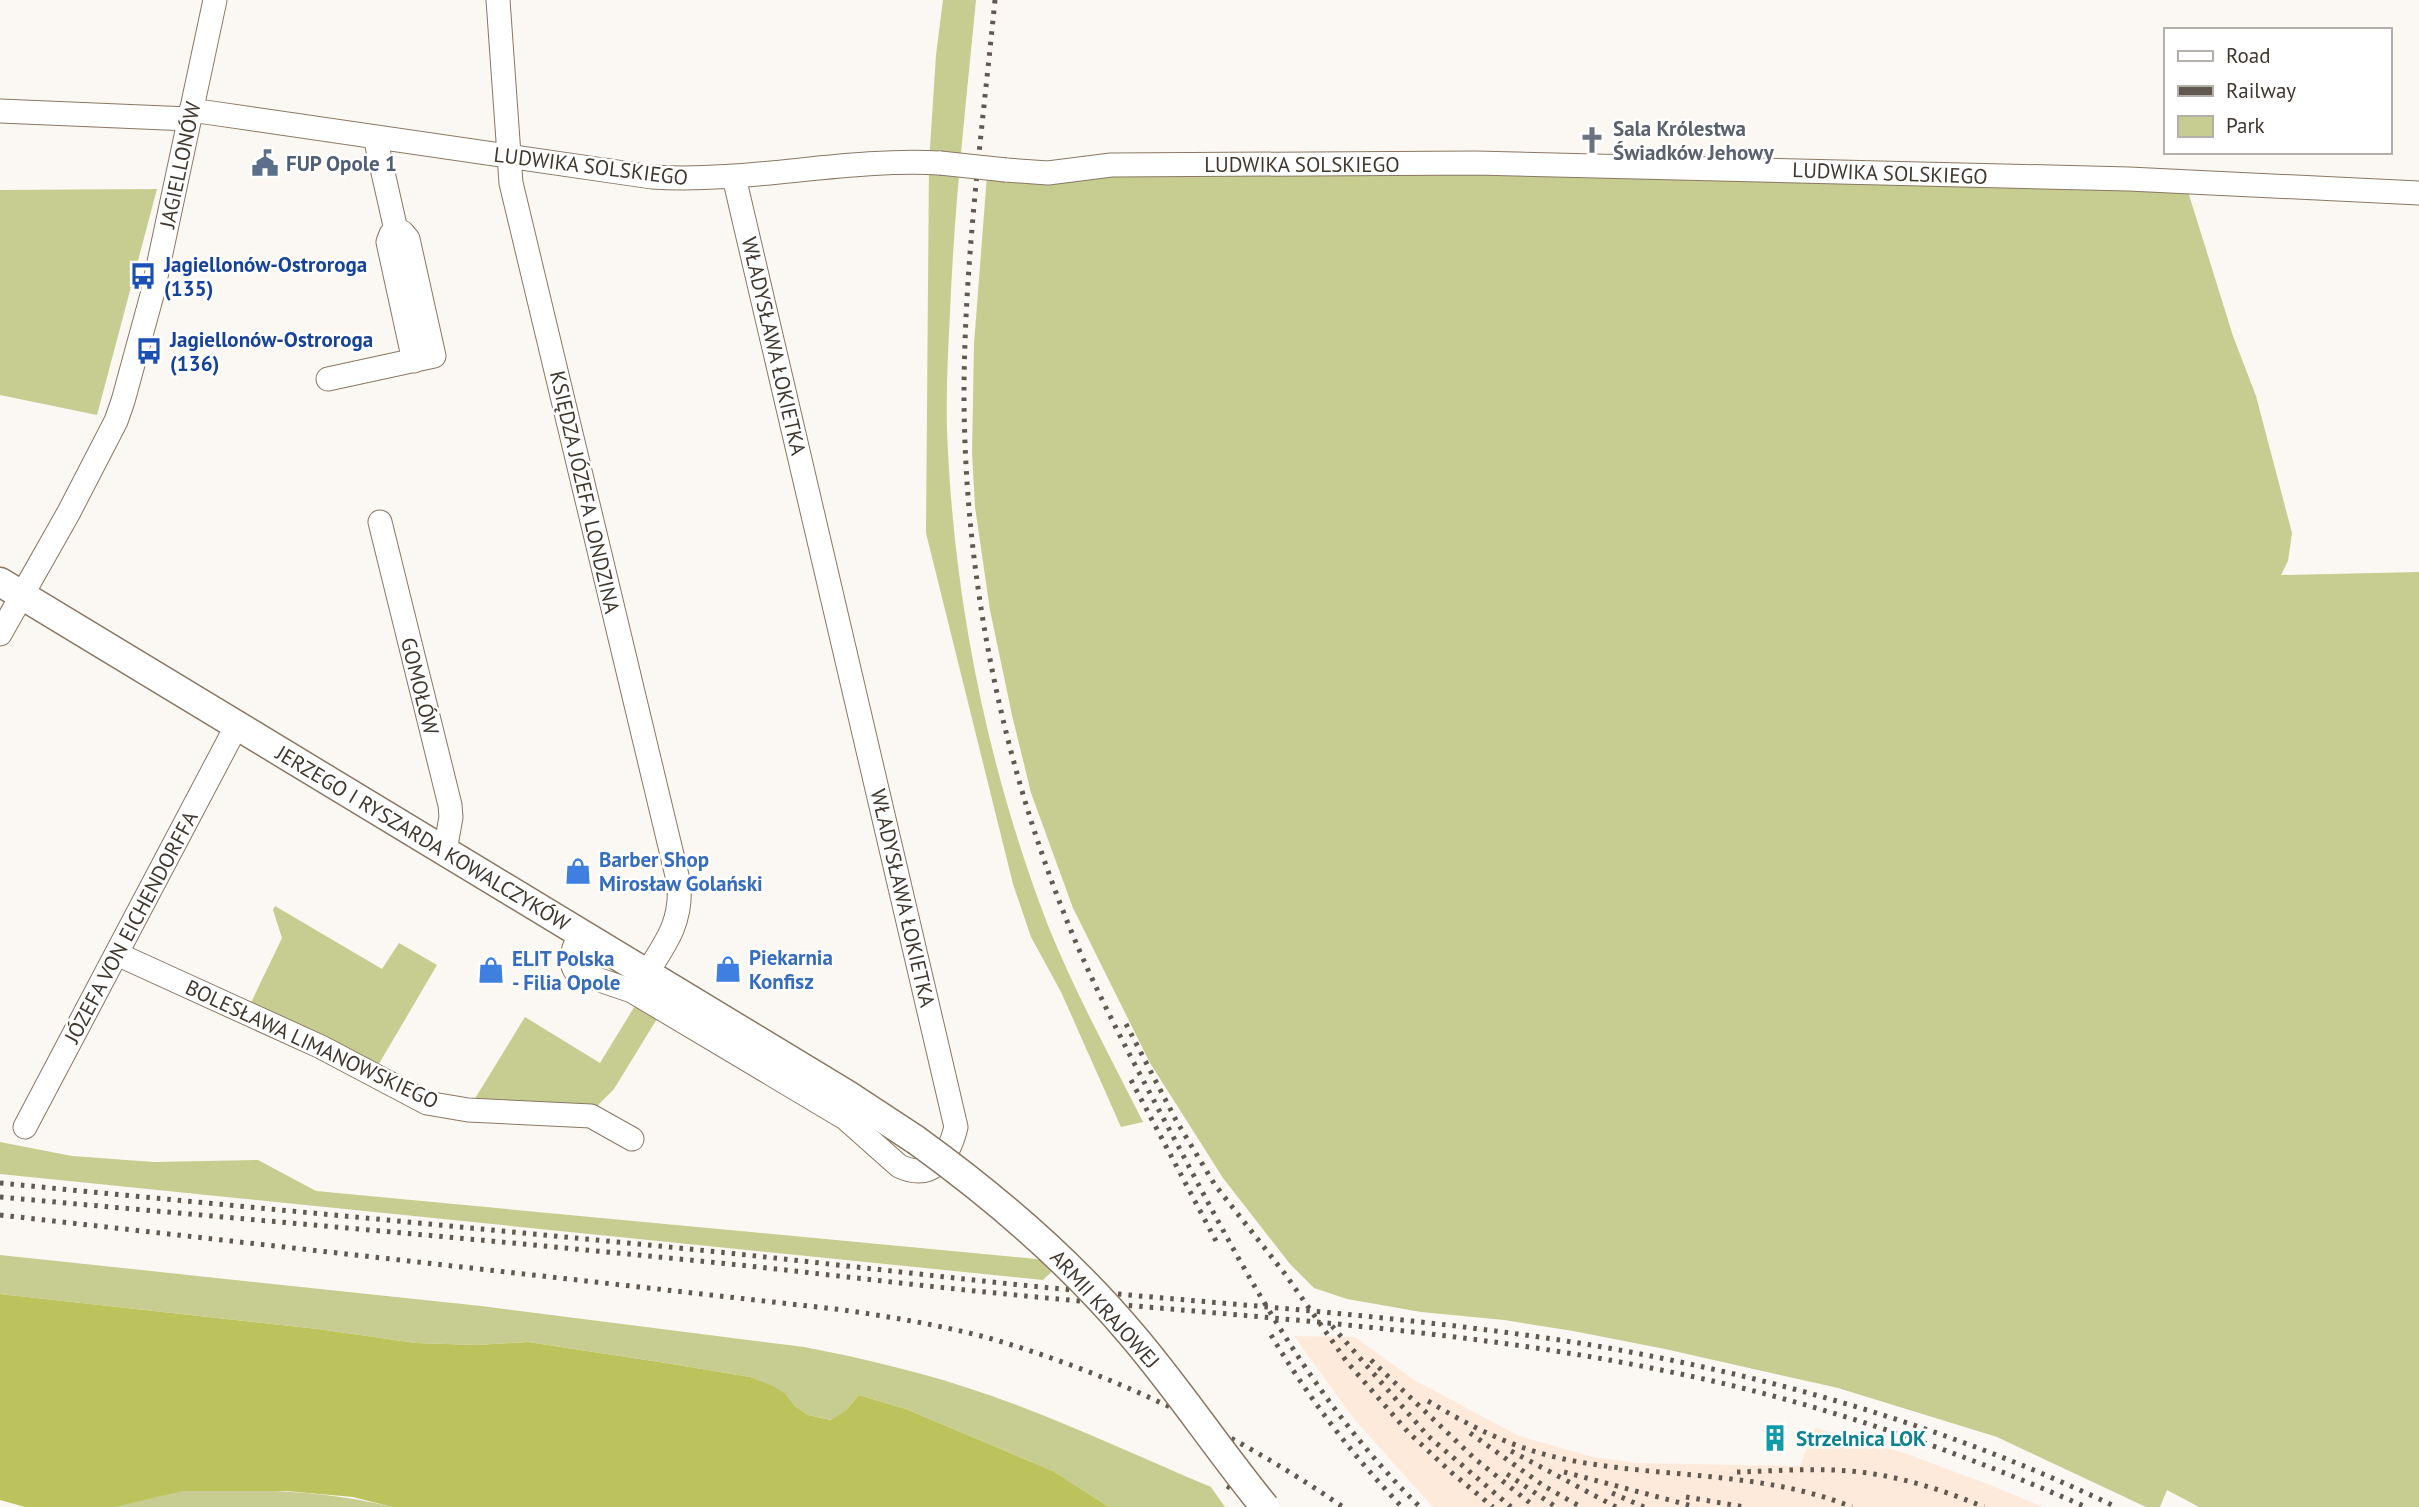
<svg xmlns="http://www.w3.org/2000/svg" width="2419" height="1507" font-family="'PT Sans',sans-serif">
<style>
.industrial{fill:#feeadb}
.green{fill:#c7cd90}
.forest{fill:#bcc35c}
.lines{fill:none;stroke-linecap:round;stroke-linejoin:round}
.minor-casing{stroke:#8a7763;stroke-width:25}
.major-casing{stroke:#8a7763;stroke-width:31}
.minor{stroke:#fff;stroke-width:23}
.major{stroke:#fff;stroke-width:28}
.rail{stroke:#615950;stroke-width:5;stroke-dasharray:3.5 7;stroke-linecap:butt}
.minor-bridge-casing{stroke:#8a7763;stroke-width:25;stroke-linecap:butt}
.major-bridge-casing{stroke:#8a7763;stroke-width:31;stroke-linecap:butt}
.minor-bridge{stroke:#fff;stroke-width:23}
.major-bridge{stroke:#fff;stroke-width:28}
.labels{text-anchor:middle;dominant-baseline:central;stroke-width:5;stroke-linejoin:round;paint-order:stroke}
.worship-label{font-size:21px;font-weight:bold;fill:#5b616d;stroke:#fff;text-anchor:start}
.service-label{font-size:21px;font-weight:bold;fill:#4e5e75;stroke:#fff;text-anchor:start}
.street-label{font-size:21px;fill:#40372e;stroke:#fff}
.transit-label{font-size:21px;font-weight:bold;fill:#164399;stroke:#fff;text-anchor:start}
.shop-label{font-size:21px;font-weight:bold;fill:#366cbe;stroke:#fff;text-anchor:start}
.culture-label{font-size:21px;font-weight:bold;fill:#0d838f;stroke:#fff;text-anchor:start}
</style>
<rect width="100%" height="100%" fill="#fbf7f3"/>
<path class="industrial" d="M 1294,1336 L 1355,1337 L 1414,1380 L 1519,1436 L 1593,1457 L 1637,1463 L 1800,1466 L 1815,1428 L 1904,1453 L 1990,1485 L 2043,1507 L 1433,1507 L 1354,1419 Z"/>
<path class="green" d="M 943,0 L 976,0 C 966,104 954,208 950,313 C 948,352 946,390 947,429 C 953,597 987,766 1047,923 C 1074,991 1110,1056 1143,1122 L 1121,1127 L 1061,992 L 1031,937 L 1013,884 L 926,533 L 929,163 L 936,55 Z
M 1111,165 L 2185,182 L 2233,336 L 2256,396 L 2292,533 L 2288,561 L 2281,575 L 2419,572 L 2419,1507 L 2199,1507 L 2167,1490 L 2160,1507 L 2146,1507 L 1997,1437 L 1838,1388 L 1665,1349 L 1573,1331 L 1504,1320 L 1421,1312 L 1347,1299 L 1314,1288 L 1290,1264 L 1223,1178 L 1150,1063 L 1073,908 L 1031,793 L 1012,715 L 990,610 L 975,507 L 972,452 L 974,344 L 987,175 Z
M 157,189 L 97,415 L 0,395 L 0,190 Z
M 275,906 L 382,969 L 399,943 L 437,965 L 373,1074 L 246,1013 L 282,938 L 273,910 Z
M 641,996 L 663,1009 L 614,1089 L 600,1103 L 591,1116 L 468,1110 L 525,1017 L 600,1063 Z
M 0,1142 L 72,1156 L 154,1162 L 258,1160 L 316,1191 L 1036,1259 L 1059,1265 L 1043,1280 L 0,1174 Z
M 0,1255 L 481,1306 L 804,1347 C 867,1359 929,1374 989,1395 C 1064,1421 1137,1456 1211,1487 L 1225,1507 L 1109,1507 L 1053,1471 L 906,1409 L 859,1395 L 846,1410 L 832,1420 L 808,1415 L 795,1406 L 786,1394 L 750,1377 L 666,1363 L 528,1342 L 476,1345 L 416,1343 L 318,1329 L 0,1294 Z
M 126,1489 C 215,1490 305,1485 392,1507 L 96,1507 Z"/>
<path class="forest" d="M 0,1294 L 318,1329 L 416,1343 L 476,1345 L 528,1342 L 666,1363 L 750,1377 L 773,1386 L 786,1394 L 795,1406 L 808,1415 L 831,1420 L 846,1410 L 859,1395 L 906,1409 L 1053,1471 L 1109,1507 L 392,1507 L 353,1497 L 286,1491 L 183,1491 L 114,1507 L 25,1507 L 0,1500 Z"/>
<g class="lines">
<defs>
<path id="minor" d="M 498,0 L 511,183 L 679,884 C 682,922 666,943 646,974
M 191,110 L 652,177 C 749,183 844,158 940,163
M 0,111 L 189,119
M 1006,170 L 1048,173 L 1111,165 L 1476,163 L 2129,179 L 2419,193
M 396,230 L 391,234 L 388,242 L 414,361
M 328,379 L 434,356 L 408,239 L 402,232 L 396,230 L 375,137
M 380,522 L 450,805 L 451,817 L 445,851
M 0,634 L 69,512 L 116,421 L 123,401 L 152,295 L 215,0
M 580,933 C 575,946 567,959 576,972 L 632,991 L 845,1118 L 899,1166 C 933,1182 949,1156 956,1127 L 734,177
M 117,954 L 321,1047 L 427,1103 L 468,1110 L 591,1116 L 632,1139
M 25,1127 L 237,725"/>
<path id="major" d="M 0,582 L 846,1094 L 916,1140"/>
</defs>
<use href="#minor" class="minor-casing"/>
<use href="#major" class="major-casing"/>
<use href="#minor" class="minor"/>
<use href="#major" class="major"/>
<path class="rail" d="M 995,0 C 982,132 964,265 964,398 C 965,575 1000,752 1065,916 C 1098,999 1142,1078 1184,1157 C 1250,1283 1318,1407 1420,1507
M 1126,1024 L 1177,1122 L 1215,1185 L 1285,1274 L 1347,1362 L 1408,1432 L 1452,1473 L 1493,1507
M 1131,1080 L 1216,1241
M 0,1183 C 233,1206 466,1227 699,1250 C 807,1261 914,1274 1021,1285 C 1211,1304 1402,1314 1591,1345 C 1772,1376 1950,1427 2116,1507
M 0,1197 C 230,1218 459,1237 689,1260 C 795,1270 900,1284 1006,1294 C 1224,1316 1446,1326 1661,1370 C 1808,1399 1949,1447 2086,1507
M 0,1215 L 844,1310 C 891,1317 939,1325 985,1337 C 1112,1373 1234,1432 1343,1507
M 1332,1326 L 1428,1436 L 1511,1507
M 1271,1335 C 1308,1397 1352,1455 1402,1507
M 1371,1360 L 1474,1458 L 1535,1507
M 1428,1401 C 1471,1427 1515,1449 1564,1459 C 1660,1479 1761,1470 1852,1507
M 1470,1433 L 1544,1486 L 1581,1507
M 1511,1451 L 1616,1507
M 1564,1472 L 1696,1507
M 1737,1472 C 1774,1471 1812,1468 1850,1471 C 1896,1475 1941,1489 1984,1507
M 1507,1474 L 1556,1507
M 1227,1486 L 1265,1507
M 1612,1493 L 1644,1507
M 1686,1497 L 1745,1507"/>
<defs>
<path id="minor-bridge" d="M 940,163 L 1006,170"/>
<path id="major-bridge" d="M 916,1140 C 995,1197 1069,1260 1132,1335 C 1179,1390 1219,1451 1265,1507"/>
</defs>
<use href="#minor-bridge" class="minor-bridge-casing"/>
<use href="#major-bridge" class="major-bridge-casing"/>
<use href="#minor-bridge" class="minor-bridge"/>
<use href="#major-bridge" class="major-bridge"/>
</g>
<defs>
<symbol id="church-bare" viewBox="-9 -9 18 18"><path d="M-1.2-6h2.4v3.5h3.3v2.4h-3.3V6h-2.4V-.1h-3.3v-2.4h3.3Z" fill="#6b7280" stroke="#fff" stroke-width="2.5" paint-order="stroke"/></symbol>
<symbol id="civic-bare" viewBox="-9 -9 18 18"><path d="M-.6-6.5H3V-4.5H.6V-3L4-1V1h2V6H-6V1h2V-1L-.6-3ZM-1.2 2.5V6h2.4V2.5Z" fill="#5c6f8a" stroke="#fff" stroke-width="2.5" paint-order="stroke"/></symbol>
<symbol id="bus-bare" viewBox="-9 -9 18 18"><path d="M-5-6H5V4H4V6H2V4H-2V6H-4V4H-5ZM-3.5-4V0h7V-4ZM-3.5 1.2v1.5H-2V1.2ZM2 1.2v1.5H3.5V1.2Z" fill="#1a4fb4" stroke="#fff" stroke-width="2.5" paint-order="stroke"/></symbol>
<symbol id="shop-bare" viewBox="-9 -9 18 18"><path d="M-5-2.5h2.3a2.7 3.5 0 0 1 5.4 0H5L5.5 6h-11ZM-1.5-2.5h3a1.5 2.3 0 0 0-3 0Z" fill="#3f7fe0" stroke="#fff" stroke-width="2.5" paint-order="stroke"/></symbol>
<symbol id="building-bare" viewBox="-9 -9 18 18"><path d="M-4-6H4V6H1V3H-1V6H-4ZM-2.5-4.3h1.7v1.8h-1.7ZM.8-4.3h1.7v1.8H.8ZM-2.5-1h1.7V.8h-1.7ZM.8-1h1.7V.8H.8Z" fill="#0f9aa8" stroke="#fff" stroke-width="2.5" paint-order="stroke"/></symbol>
</defs>
<g fill-rule="evenodd">
<use href="#church-bare" x="1573" y="121" width="38" height="38"/>
<use href="#civic-bare" x="246" y="144" width="38" height="38"/>
<use href="#bus-bare" x="124" y="257" width="38" height="38"/>
<use href="#bus-bare" x="130" y="332" width="38" height="38"/>
<use href="#shop-bare" x="559" y="852" width="38" height="38"/>
<use href="#shop-bare" x="709" y="950" width="38" height="38"/>
<use href="#shop-bare" x="472" y="951" width="38" height="38"/>
<use href="#building-bare" x="1756" y="1419" width="38" height="38"/>
</g>
<g class="labels">
<g class="worship-label">
<text x="1613" y="128">Sala Królestwa<tspan x="1613" dy="24">Świadków Jehowy</tspan></text>
</g>
<g class="service-label">
<text x="286" y="163">FUP Opole 1</text>
</g>
<g class="street-label">
<text x="1302" y="164">LUDWIKA SOLSKIEGO</text>
<text transform="translate(180 165) rotate(-78)">JAGIELLONÓW</text>
<text transform="translate(591 166) rotate(7)">LUDWIKA SOLSKIEGO</text>
<text transform="translate(1890 173) rotate(2)">LUDWIKA SOLSKIEGO</text>
<text transform="translate(774 346) rotate(77)">WŁADYSŁAWA ŁOKIETKA</text>
<text transform="translate(585 492) rotate(77)">KSIĘDZA JÓZEFA LONDZINA</text>
<text transform="translate(420 686) rotate(76)">GOMOŁÓW</text>
<text transform="translate(423 838) rotate(31)">JERZEGO I RYSZARDA KOWALCZYKÓW</text>
<text transform="translate(903 898) rotate(77)">WŁADYSŁAWA ŁOKIETKA</text>
<text transform="translate(131 927) rotate(-62)">JÓZEFA VON EICHENDORFFA</text>
<text transform="translate(312 1044) rotate(25)">BOLESŁAWA LIMANOWSKIEGO</text>
<text transform="translate(1105 1309) rotate(48)">ARMII KRAJOWEJ</text>
</g>
<g class="transit-label">
<text x="164" y="264">Jagiellonów-Ostroroga<tspan x="164" dy="24">(135)</tspan></text>
<text x="170" y="339">Jagiellonów-Ostroroga<tspan x="170" dy="24">(136)</tspan></text>
</g>
<g class="shop-label">
<text x="599" y="859">Barber Shop<tspan x="599" dy="24">Mirosław Golański</tspan></text>
<text x="749" y="957">Piekarnia<tspan x="749" dy="24">Konfisz</tspan></text>
<text x="512" y="958">ELIT Polska<tspan x="512" dy="24">- Filia Opole</tspan></text>
</g>
<g class="culture-label">
<text x="1796" y="1438">Strzelnica LOK</text>
</g>
</g>
<rect x="2164" y="28" width="228" height="126" fill="#ffffff" stroke="#b3afab" stroke-width="2"/>
<rect x="2178" y="51" width="35" height="10" fill="#ffffff" stroke="#b3afab" stroke-width="2"/>
<text x="2226" y="63" font-size="21" fill="#40372e">Road</text>
<rect x="2178" y="86" width="35" height="10" fill="#615950" stroke="#b3afab" stroke-width="2"/>
<text x="2226" y="98" font-size="21" fill="#40372e">Railway</text>
<rect x="2178" y="116" width="35" height="21" fill="#c7cd90" stroke="#b3afab" stroke-width="2"/>
<text x="2226" y="133" font-size="21" fill="#40372e">Park</text>
</svg>
